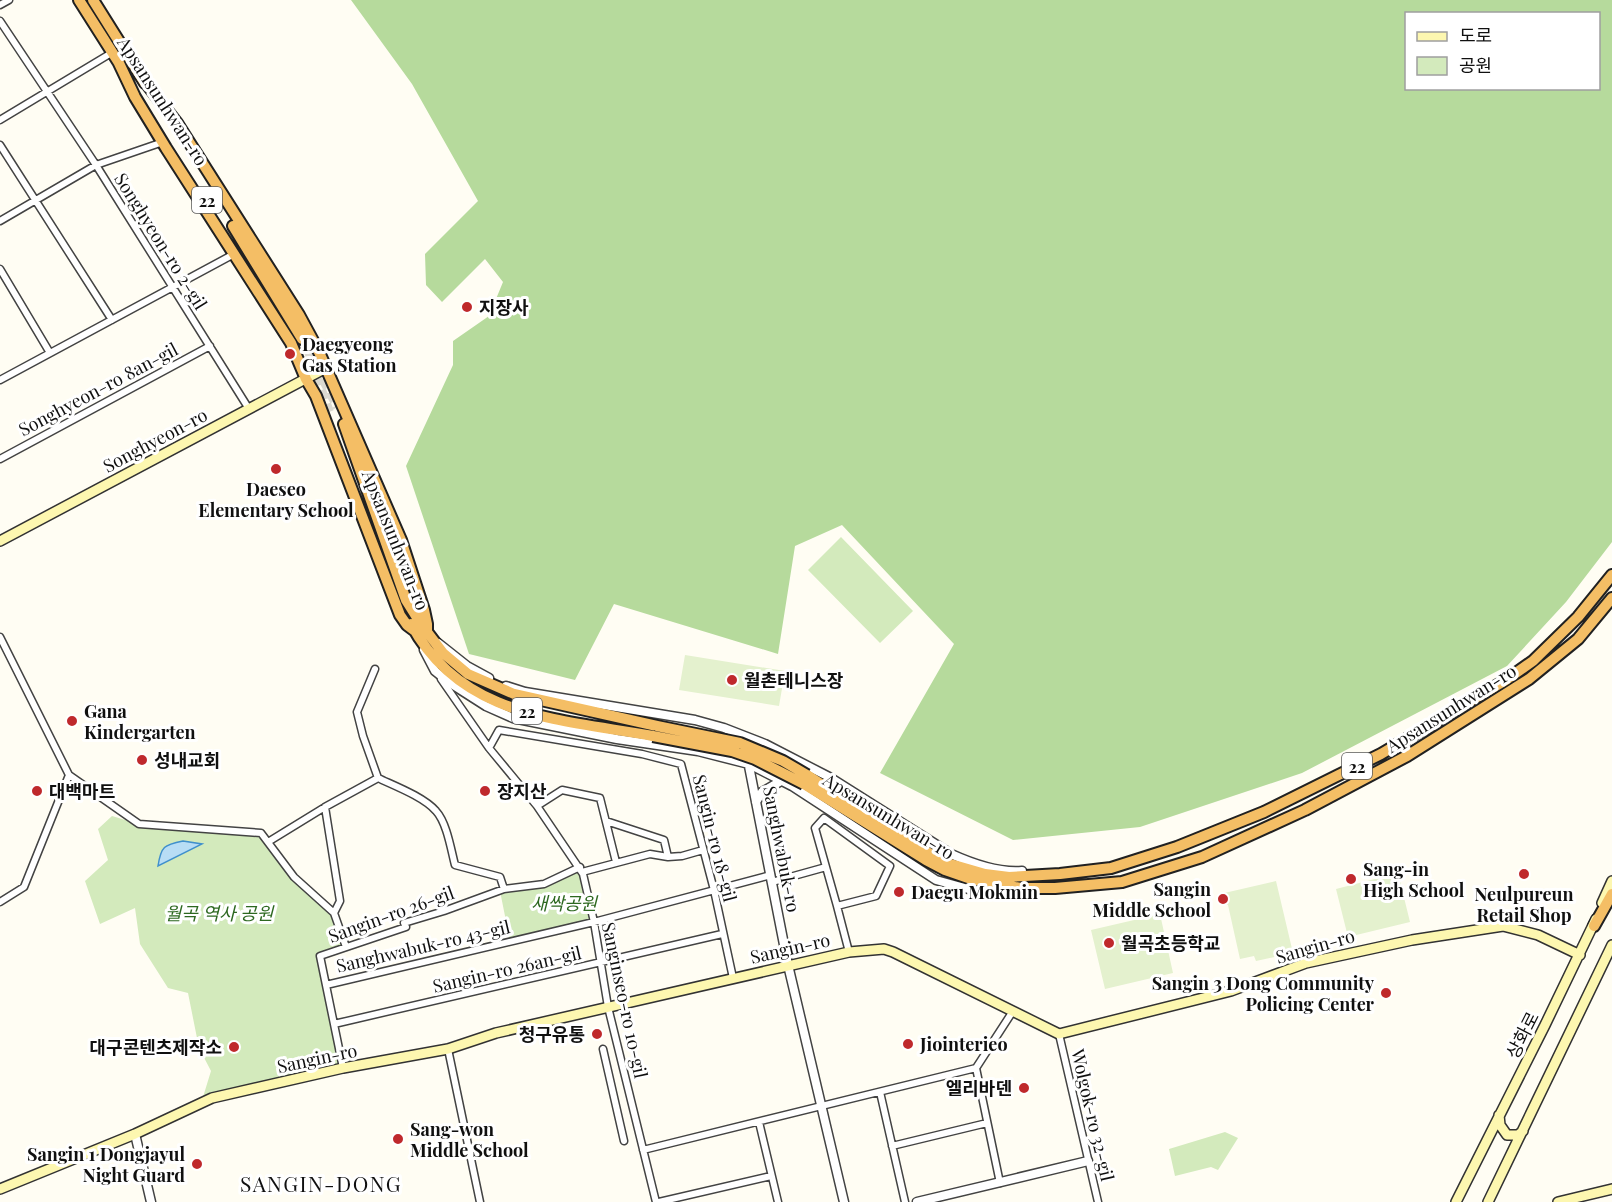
<svg xmlns="http://www.w3.org/2000/svg" width="1612" height="1202" font-family="'Playfair Display','Noto Sans KR',serif">
<style>
.green{fill:#d3eabc}
.forest{fill:#b6da9c;fill-rule:evenodd}
.pitch{fill:#e4f1ce}
.water{fill:#b8ddf5;stroke:#4090cc;stroke-width:1.5}
.lines{fill:none;stroke-linecap:round;stroke-linejoin:round}
.trunk-tunnel{stroke:#dbd9d1;stroke-width:10;stroke-dasharray:10 5;stroke-linecap:butt}
.minor-casing{stroke:#434343;stroke-width:9}
.tertiary-casing{stroke:#434343;stroke-width:11}
.secondary-casing{stroke:#323232;stroke-width:12}
.trunk-casing{stroke:#212121;stroke-width:14}
.minor{stroke:#fff;stroke-width:6}
.tertiary{stroke:#fff;stroke-width:8}
.secondary{stroke:#fdf7b0;stroke-width:9}
.trunk{stroke:#f4be65;stroke-width:10}
.trunk-bridge-casing{stroke:#212121;stroke-width:14;stroke-linecap:butt}
.trunk-bridge{stroke:#f4be65;stroke-width:10}
.poi-dot{fill:#bf292c;stroke:#fff;stroke-width:2}
.labels{text-anchor:middle;dominant-baseline:central;stroke-width:6;stroke-linejoin:round;paint-order:stroke}
.shield{fill:#fff;stroke:#585858;stroke-width:1.5}
.shield-label{font-size:16px;font-weight:bold;fill:#101010}
.street-label{font-size:18px;fill:#101010;stroke:#fff}
.poi-label{font-size:18px;font-weight:bold;fill:#101010;stroke:#fff;text-anchor:start}
.park-label{font-size:18px;font-style:italic;fill:#2d6820;stroke:#fff}
.quarter-label{font-size:21px;letter-spacing:1.5px;fill:#101010;stroke:#fff}
</style>
<rect width="100%" height="100%" fill="#fffdf3"/>
<path class="green" d="M 841,537 L 913,611 L 880,643 L 808,570 Z
M 112,816 L 139,824 L 261,833 L 294,877 L 334,913 L 346,947 L 321,956 L 343,1068 L 203,1097 L 211,1071 L 199,1048 L 188,993 L 168,988 L 140,944 L 135,908 L 100,924 L 85,881 L 108,860 L 98,829 Z
M 580,867 L 594,922 L 510,941 L 500,891 L 544,884 Z
M 1225,1132 L 1238,1138 L 1218,1170 L 1211,1167 L 1175,1176 L 1169,1149 Z"/>
<path class="forest" d="M 351,0 L 1612,0 L 1612,542 L 1566,602 L 1507,666 L 1302,773 L 1140,827 L 1013,840 L 880,773 L 954,644 L 842,525 L 795,546 L 778,654 L 614,604 L 575,680 L 469,654 L 406,466 L 453,365 L 453,341 L 489,316 L 503,282 L 485,259 L 442,302 L 426,285 L 425,254 L 478,201 L 412,84 ZM 1406,14 L 1598,14 L 1598,88 L 1406,88 Z"/>
<path class="pitch" d="M 685,655 L 785,671 L 779,706 L 679,690 Z
M 1398,873 L 1410,922 L 1348,937 L 1336,889 Z
M 1276,881 L 1293,953 L 1256,961 L 1254,956 L 1240,959 L 1228,905 L 1223,905 L 1220,894 Z
M 1160,914 L 1173,973 L 1105,989 L 1091,930 Z"/>
<path class="water" d="M 183,841 L 202,844 L 158,866 C 161,846 164,845 183,841 Z"/>
<g class="lines">
<path class="trunk-tunnel" d="M 302,339 L 338,407
M 316,376 L 329,412"/>
<defs>
<path id="minor" d="M 0,5 L 9,0
M 0,21 L 96,165 L 249,409
M 0,120 L 113,52
M 0,145 L 112,320
M 0,221 L 96,165 L 163,142
M 0,269 L 50,353
M 0,380 L 234,254
M 0,459 L 210,346
M 0,637 L 69,775 L 139,824 L 261,833 L 294,877 L 334,913 L 346,947
M 375,669 L 357,712 L 363,736 L 378,778 C 395,786 424,797 436,811 C 447,823 451,850 455,865 L 500,877 L 504,889
M 441,679 L 489,748 L 537,806 L 583,874 L 594,922 L 608,1007 L 656,1202
M 489,748 L 499,730 L 642,754 L 681,764 L 714,890 L 733,978
M 537,806 L 562,790 L 600,798 L 616,862
M 325,807 L 340,901 L 334,913
M 606,821 L 664,840 L 668,857
M 268,842 L 325,807 L 378,778
M 582,872 L 650,854 L 668,857 L 682,856 L 703,850
M 772,882 L 826,867
M 0,902 L 24,887 L 69,775
M 837,906 L 815,828 L 824,818 L 890,866 L 876,896 L 837,906 L 849,952
M 326,985 L 594,922 L 771,875
M 334,1024 L 722,934
M 1059,1034 L 1098,1202
M 448,1049 L 480,1202
M 603,1049 L 624,1141
M 343,1068 L 320,956 L 406,927 L 404,923 L 444,911 L 504,889 L 544,884 L 580,867
M 976,1068 L 1000,1183
M 880,1092 L 905,1202
M 759,1122 L 778,1202
M 892,1146 L 987,1123
M 643,1150 L 976,1068 L 1013,1011
M 659,1202 L 771,1176"/>
<path id="tertiary" d="M 438,643 L 467,666 L 489,678
M 424,650 L 435,671 L 450,683 L 486,706 L 513,718 L 617,739 L 698,751 L 749,764 L 792,786 L 936,880 L 972,890 L 1003,895 L 1032,891
M 506,686 L 525,692 L 695,720 L 724,728 L 765,744 L 829,777 L 951,854 C 973,864 998,873 1022,871
M 748,761 L 788,965 L 844,1202
M 756,802 L 762,792 L 781,781
M 135,1134 L 151,1202
M 917,1202 L 1088,1161"/>
<path id="secondary" d="M 0,541 L 326,368
M 1602,903 L 1612,881
M 1499,1115 L 1500,1125 L 1507,1135 L 1518,1135 L 1523,1131
M 0,1189 L 135,1134 L 212,1098 L 343,1068 L 448,1049 L 496,1033 L 849,952 L 884,949 L 893,952 L 1059,1034 L 1231,991 L 1306,963 L 1412,940 L 1503,926 L 1538,935 L 1580,955
M 1456,1202 L 1545,1025 L 1596,919
M 1488,1202 L 1612,945
M 1558,1202 L 1612,1189"/>
<path id="trunk" d="M 79,0 L 119,63
M 93,0 L 145,83
M 117,59 L 135,97 L 166,148 L 291,343 L 306,379 L 316,396 L 400,615 L 407,625 L 415,631
M 142,78 L 177,123 L 299,315 L 319,352 L 401,540 L 424,610 L 427,624 L 427,631
M 233,226 L 302,339
M 344,424 L 406,600 L 421,624 L 443,653 L 468,674 L 514,694 L 657,726
M 411,624 C 461,718 560,719 653,736
M 807,775 L 913,844 L 947,863 L 985,874 L 1009,877 L 1060,874 L 1111,868 L 1177,847 L 1264,812 L 1381,754 L 1506,680 L 1533,661 L 1578,617 L 1612,575
M 804,784 L 926,860 L 945,870 L 971,879 L 1021,888 L 1055,888 L 1122,882 L 1202,857 L 1305,810 L 1407,756 L 1529,679 L 1578,639 L 1612,598
M 1594,926 L 1612,894"/>
</defs>
<use href="#minor" class="minor-casing"/>
<use href="#tertiary" class="tertiary-casing"/>
<use href="#secondary" class="secondary-casing"/>
<use href="#trunk" class="trunk-casing"/>
<use href="#minor" class="minor"/>
<use href="#tertiary" class="tertiary"/>
<use href="#secondary" class="secondary"/>
<use href="#trunk" class="trunk"/>
<defs>
<path id="trunk-bridge" d="M 657,726 L 740,743 L 783,761 L 807,775
M 653,736 L 732,751 L 755,759 L 804,784"/>
</defs>
<use href="#trunk-bridge" class="trunk-bridge-casing"/>
<use href="#trunk-bridge" class="trunk-bridge"/>
</g>
<g class="poi-dot">
<circle cx="467" cy="307" r="6"/>
<circle cx="290" cy="354" r="6"/>
<circle cx="276" cy="469" r="6"/>
<circle cx="732" cy="680" r="6"/>
<circle cx="72" cy="721" r="6"/>
<circle cx="142" cy="760" r="6"/>
<circle cx="37" cy="791" r="6"/>
<circle cx="485" cy="791" r="6"/>
<circle cx="1524" cy="874" r="6"/>
<circle cx="1351" cy="879" r="6"/>
<circle cx="899" cy="892" r="6"/>
<circle cx="1223" cy="899" r="6"/>
<circle cx="1109" cy="943" r="6"/>
<circle cx="1386" cy="993" r="6"/>
<circle cx="597" cy="1034" r="6"/>
<circle cx="908" cy="1044" r="6"/>
<circle cx="234" cy="1047" r="6"/>
<circle cx="1024" cy="1088" r="6"/>
<circle cx="398" cy="1139" r="6"/>
<circle cx="197" cy="1164" r="6"/>
</g>
<g class="labels">
<g class="shield">
<rect x="192" y="187" width="30" height="26" rx="4.5"/>
<rect x="512" y="698" width="30" height="26" rx="4.5"/>
<rect x="1342" y="753" width="30" height="26" rx="4.5"/>
</g>
<g class="shield-label">
<text x="207" y="200">22</text>
<text x="527" y="711">22</text>
<text x="1357" y="766">22</text>
</g>
<g class="street-label">
<text transform="translate(163 101) rotate(57)">Apsansunhwan-ro</text>
<text transform="translate(161 241) rotate(58)">Songhyeon-ro 2-gil</text>
<text transform="translate(98 389) rotate(-28)">Songhyeon-ro 8an-gil</text>
<text transform="translate(155 440) rotate(-28)">Songhyeon-ro</text>
<text transform="translate(396 540) rotate(68)">Apsansunhwan-ro</text>
<text transform="translate(1451 708) rotate(-32)">Apsansunhwan-ro</text>
<text transform="translate(889 816) rotate(31)">Apsansunhwan-ro</text>
<text transform="translate(715 838) rotate(76)">Sangin-ro 18-gil</text>
<text transform="translate(782 849) rotate(79)">Sanghwabuk-ro</text>
<text transform="translate(391 914) rotate(-20)">Sangin-ro 26-gil</text>
<text transform="translate(423 946) rotate(-13)">Sanghwabuk-ro 43-gil</text>
<text transform="translate(1315 946) rotate(-16)">Sangin-ro</text>
<text transform="translate(790 948) rotate(-13)">Sangin-ro</text>
<text transform="translate(507 969) rotate(-13)">Sangin-ro 26an-gil</text>
<text transform="translate(625 1000) rotate(78)">Sanginseo-ro 10-gil</text>
<text transform="translate(1522 1035) rotate(-63)">상화로</text>
<text transform="translate(317 1058) rotate(-12)">Sangin-ro</text>
<text transform="translate(1093 1115) rotate(77)">Wolgok-ro 32-gil</text>
</g>
<g class="poi-label">
<text x="479" y="307">지장사</text>
<text x="302" y="344">Daegyeong<tspan x="302" dy="21">Gas Station</tspan></text>
<text x="276" y="489" text-anchor="middle">Daeseo<tspan x="276" dy="21">Elementary School</tspan></text>
<text x="744" y="680">월촌테니스장</text>
<text x="84" y="711">Gana<tspan x="84" dy="21">Kindergarten</tspan></text>
<text x="154" y="760">성내교회</text>
<text x="49" y="791">대백마트</text>
<text x="497" y="791">장지산</text>
<text x="1363" y="869">Sang-in<tspan x="1363" dy="21">High School</tspan></text>
<text x="1211" y="889" text-anchor="end">Sangin<tspan x="1211" dy="21">Middle School</tspan></text>
<text x="911" y="892">Daegu Mokmin</text>
<text x="1524" y="894" text-anchor="middle">Neulpureun<tspan x="1524" dy="21">Retail Shop</tspan></text>
<text x="1121" y="943">월곡초등학교</text>
<text x="1374" y="983" text-anchor="end">Sangin 3 Dong Community<tspan x="1374" dy="21">Policing Center</tspan></text>
<text x="585" y="1034" text-anchor="end">청구유통</text>
<text x="920" y="1044">Jiointerieo</text>
<text x="222" y="1047" text-anchor="end">대구콘텐츠제작소</text>
<text x="1012" y="1088" text-anchor="end">엘리바덴</text>
<text x="410" y="1129">Sang-won<tspan x="410" dy="21">Middle School</tspan></text>
<text x="185" y="1154" text-anchor="end">Sangin 1 Dongjayul<tspan x="185" dy="21">Night Guard</tspan></text>
</g>
<g class="park-label">
<text x="564" y="903">새싹공원</text>
<text x="219" y="913">월곡 역사 공원</text>
</g>
<g class="quarter-label">
<text x="321" y="1183">SANGIN-DONG</text>
</g>
</g>
<rect x="1405" y="12" width="195" height="78" fill="#ffffff" stroke="#9f9f9f" stroke-width="1.5"/>
<rect x="1417" y="32" width="30" height="9" fill="#fdf7b0" stroke="#9f9f9f" stroke-width="1.5"/>
<text x="1459" y="42" font-size="18" fill="#101010">도로</text>
<rect x="1417" y="57" width="30" height="18" fill="#d3eabc" stroke="#9f9f9f" stroke-width="1.5"/>
<text x="1459" y="72" font-size="18" fill="#101010">공원</text>
</svg>
